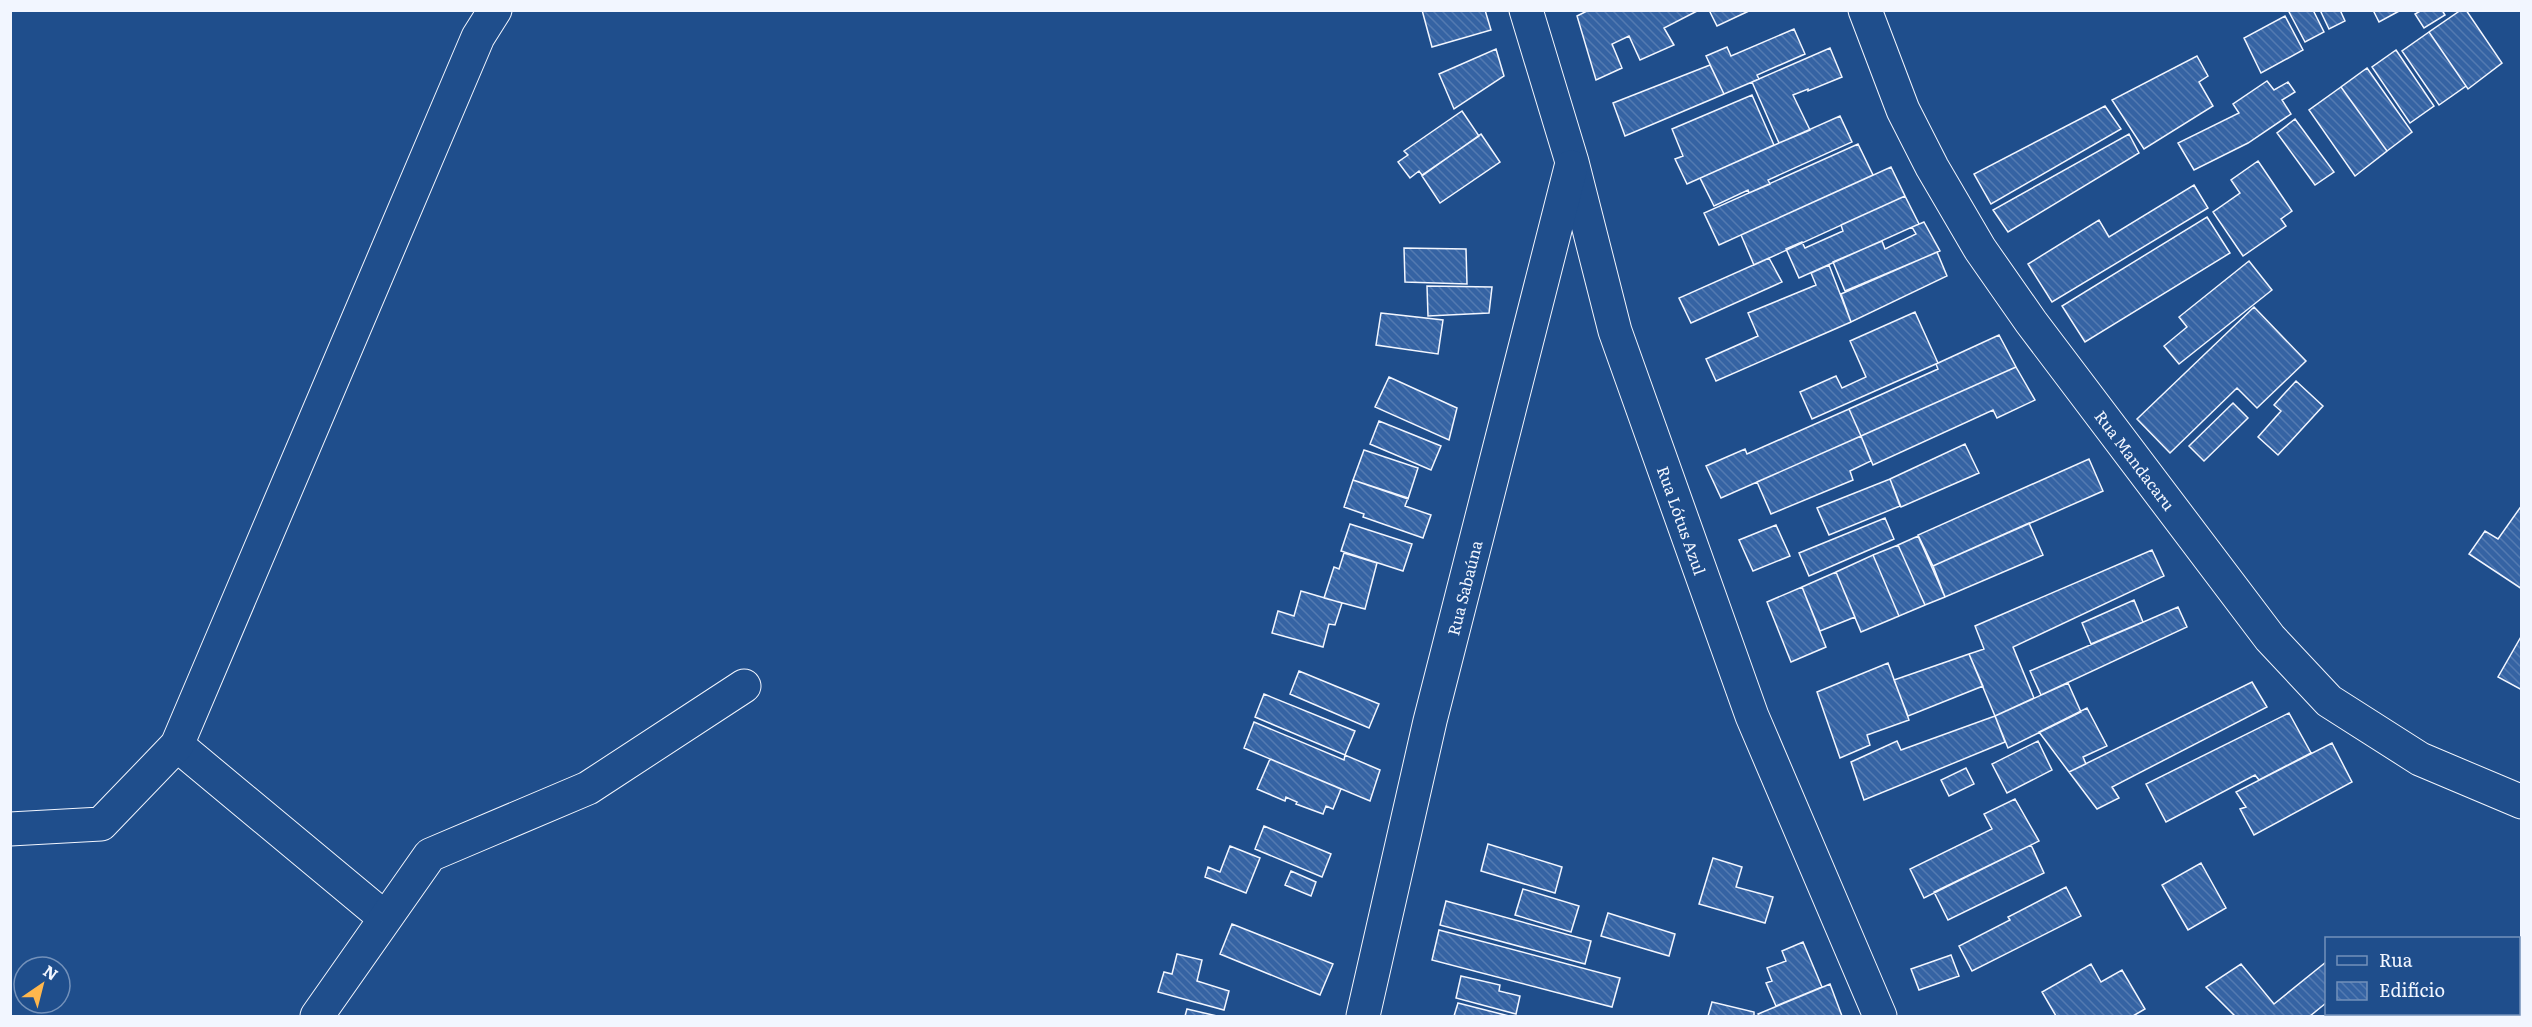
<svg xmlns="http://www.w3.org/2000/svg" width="2532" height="1027" font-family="Literata,serif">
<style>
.building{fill:url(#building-back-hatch);stroke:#f2f6ff;stroke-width:1.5}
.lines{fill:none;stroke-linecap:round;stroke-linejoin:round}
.street-casing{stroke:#f2f6ff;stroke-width:35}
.street{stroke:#1f4e8c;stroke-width:33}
.labels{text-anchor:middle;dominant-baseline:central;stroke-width:4.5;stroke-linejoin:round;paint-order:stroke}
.street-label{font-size:16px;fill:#f2f6ff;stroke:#1f4e8c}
</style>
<defs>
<pattern id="building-back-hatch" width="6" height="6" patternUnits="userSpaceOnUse" patternTransform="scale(1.5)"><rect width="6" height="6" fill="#3563a3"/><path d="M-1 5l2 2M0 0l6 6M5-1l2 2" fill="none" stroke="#537ab1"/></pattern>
</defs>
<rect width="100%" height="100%" fill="#1f4e8c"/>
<path class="building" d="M 1422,10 L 1485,10 L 1491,30 L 1432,47 Z
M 1589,10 L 1699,10 L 1664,28 L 1674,45 L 1640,60 L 1629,36 L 1612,44 L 1622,68 L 1596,80 L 1577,16 Z
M 1709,10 L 1751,10 L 1717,26 Z
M 2288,10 L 2313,10 L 2324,32 L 2305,42 Z
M 2320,10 L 2340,10 L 2345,21 L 2329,29 Z
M 2373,10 L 2401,10 L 2379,22 Z
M 2422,10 L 2442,10 L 2445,15 L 2424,28 L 2415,14 Z
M 2461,10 L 2466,10 L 2502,63 L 2468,89 L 2429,32 Z
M 2285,16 L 2303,50 L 2261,73 L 2244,38 Z
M 1794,29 L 1805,54 L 1757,75 L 1759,79 L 1724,94 L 1706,56 L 1727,47 L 1731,56 Z
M 2429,32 L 2466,86 L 2439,105 L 2402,51 Z
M 1830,48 L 1842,77 L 1808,91 L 1808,89 L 1793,95 L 1810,130 L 1779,143 L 1752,82 Z
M 1496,49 L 1504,76 L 1454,109 L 1439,74 Z
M 2396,50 L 2434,106 L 2410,123 L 2372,67 Z
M 2197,56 L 2208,76 L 2199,82 L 2213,106 L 2144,149 L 2112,100 Z
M 1710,65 L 1724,94 L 1625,136 L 1613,103 Z
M 2367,68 L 2412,132 L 2387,151 L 2341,87 Z
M 2267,81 L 2274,90 L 2288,82 L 2295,92 L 2282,100 L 2291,114 L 2248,143 L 2194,170 L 2178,143 L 2239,113 L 2233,104 Z
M 2341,87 L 2387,151 L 2355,176 L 2309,110 Z
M 1752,95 L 1774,145 L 1687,184 L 1675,159 L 1683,156 L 1672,129 Z
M 2105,106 L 2121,129 L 1991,204 L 1974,174 Z
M 1462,111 L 1479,136 L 1422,175 L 1419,171 L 1410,178 L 1398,162 L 1408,155 L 1404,151 Z
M 1840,116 L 1852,142 L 1768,180 L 1770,184 L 1749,193 L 1748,190 L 1714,206 L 1700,178 Z
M 2295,119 L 2334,172 L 2315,185 L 2277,133 Z
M 1481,134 L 1500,162 L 1440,203 L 1422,176 Z
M 2129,134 L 2139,153 L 2008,232 L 1993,210 Z
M 1858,144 L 1873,175 L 1719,245 L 1704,213 Z
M 2258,161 L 2292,211 L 2281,219 L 2286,226 L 2243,256 L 2213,212 L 2240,193 L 2231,180 Z
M 1891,167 L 1905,196 L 1754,265 L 1741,235 Z
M 2194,185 L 2208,208 L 2052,302 L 2028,264 L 2099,220 L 2109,237 Z
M 1905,196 L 1919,224 L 1799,278 L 1786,249 L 1802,242 L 1805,248 L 1843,231 L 1841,225 Z
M 2207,217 L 2230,253 L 2085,342 L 2062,306 Z
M 1924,222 L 1940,251 L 1845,291 L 1833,262 L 1882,241 L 1885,249 L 1916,234 L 1912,227 Z
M 1404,248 L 1466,249 L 1467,284 L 1405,282 Z
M 1937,252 L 1947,276 L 1851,322 L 1841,294 Z
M 1769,258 L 1782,282 L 1691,323 L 1679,298 Z
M 2249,261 L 2272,290 L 2179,364 L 2164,346 L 2187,327 L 2179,317 Z
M 1829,265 L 1851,322 L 1716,381 L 1706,359 L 1758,336 L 1748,313 L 1816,285 L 1811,273 Z
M 1427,286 L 1492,287 L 1489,313 L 1428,316 Z
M 2254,307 L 2306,361 L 2257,408 L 2237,388 L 2170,453 L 2137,419 Z
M 1915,312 L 1938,363 L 1812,419 L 1800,392 L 1836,376 L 1842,388 L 1866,377 L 1850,341 Z
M 1381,313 L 1443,320 L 1438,354 L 1376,345 Z
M 1999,335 L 2016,367 L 1861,436 L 1849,409 L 1938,369 L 1936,364 Z
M 2016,367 L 2035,400 L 1997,418 L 1993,410 L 1873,465 L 1861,436 Z
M 1389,377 L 1457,408 L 1449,440 L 1375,407 Z
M 2296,381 L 2323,406 L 2278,455 L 2258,437 L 2281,411 L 2274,405 Z
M 2233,403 L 2248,418 L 2204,461 L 2189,446 Z
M 1849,409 L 1861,436 L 1721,498 L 1706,466 L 1745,449 L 1747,454 Z
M 1379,421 L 1441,446 L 1431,470 L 1370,444 Z
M 1861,436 L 1871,461 L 1850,471 L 1853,480 L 1771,514 L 1757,482 Z
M 1965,444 L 1979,473 L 1901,507 L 1890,479 Z
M 1364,450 L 1418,468 L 1408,499 L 1353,480 Z
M 2089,459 L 2103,491 L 1933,566 L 1918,535 Z
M 1890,479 L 1900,506 L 1829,535 L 1817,508 Z
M 1353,480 L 1408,498 L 1405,506 L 1431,515 L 1423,538 L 1363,517 L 1364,514 L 1344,507 Z
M 2522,505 L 2522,589 L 2469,554 L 2485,531 L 2498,539 Z
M 1885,518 L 1894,539 L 1809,576 L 1799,553 Z
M 2029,523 L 2043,555 L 1945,597 L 1933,566 Z
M 1350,524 L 1412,544 L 1403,571 L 1341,551 Z
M 1776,525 L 1790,556 L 1753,571 L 1739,540 Z
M 1918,536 L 1945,597 L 1925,605 L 1898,545 Z
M 1898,545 L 1925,605 L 1899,616 L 1873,555 Z
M 2152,550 L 2164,576 L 2013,647 L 2034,698 L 1995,716 L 1969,654 L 1984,649 L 1975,626 Z
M 1344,553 L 1377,563 L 1365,609 L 1324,598 L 1334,567 L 1339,569 Z
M 1873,555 L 1899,616 L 1861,632 L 1836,572 Z
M 1836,572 L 1855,617 L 1820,631 L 1802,587 Z
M 1802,587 L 1826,647 L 1791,662 L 1767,602 Z
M 1301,591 L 1342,603 L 1335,625 L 1329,624 L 1323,647 L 1272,633 L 1278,611 L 1294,616 Z
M 2134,600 L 2143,622 L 2091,644 L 2082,623 Z
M 2178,607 L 2187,627 L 2041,695 L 2030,671 Z
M 2522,635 L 2522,690 L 2498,677 Z
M 1969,654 L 1983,686 L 1908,716 L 1894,680 Z
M 1888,663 L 1909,720 L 1867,735 L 1870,745 L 1840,758 L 1817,692 Z
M 1299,671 L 1379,704 L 1369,728 L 1290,694 Z
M 2252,682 L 2267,707 L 2112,787 L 2119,798 L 2097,809 L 2069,772 Z
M 2068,683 L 2081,712 L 2008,748 L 1995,716 Z
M 1264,694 L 1355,731 L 1345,755 L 1255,717 Z
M 2087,708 L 2107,746 L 2083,757 L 2086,764 L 2069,772 L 2039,732 Z
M 2289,713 L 2311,753 L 2259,780 L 2255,775 L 2166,822 L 2146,784 Z
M 1995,716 L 2005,742 L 1864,800 L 1851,762 L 1897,741 L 1901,750 Z
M 1254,722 L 1344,760 L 1345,755 L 1380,770 L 1370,801 L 1244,748 Z
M 2038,741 L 2052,770 L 2007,793 L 1992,764 Z
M 2332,743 L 2352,782 L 2254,835 L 2240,809 L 2246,807 L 2236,792 Z
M 1270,759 L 1341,789 L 1333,809 L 1326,806 L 1323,814 L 1296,804 L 1297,802 L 1286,797 L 1285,801 L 1257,789 Z
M 1966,768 L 1974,784 L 1949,796 L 1941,780 Z
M 2015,799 L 2039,841 L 1924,898 L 1910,869 L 1992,829 L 1984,814 Z
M 1264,826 L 1331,854 L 1322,877 L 1255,849 Z
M 1488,844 L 1562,867 L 1555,893 L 1481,871 Z
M 2031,845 L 2044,873 L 1948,920 L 1934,892 Z
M 1230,846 L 1260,858 L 1246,893 L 1205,877 L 1208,867 L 1220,872 Z
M 1713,858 L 1742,867 L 1736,887 L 1773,897 L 1765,923 L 1699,904 Z
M 2201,863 L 2226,908 L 2188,930 L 2162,885 Z
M 1291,871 L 1316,882 L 1311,896 L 1285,885 Z
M 2066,887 L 2081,916 L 1972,971 L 1959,946 L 2010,920 L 2008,917 Z
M 1523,889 L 1579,906 L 1571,932 L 1515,915 Z
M 1446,901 L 1591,941 L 1585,964 L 1440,925 Z
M 1608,913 L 1675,934 L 1669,956 L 1601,936 Z
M 1232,924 L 1333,964 L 1320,995 L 1220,954 Z
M 1439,930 L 1620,978 L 1612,1007 L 1432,960 Z
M 1803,942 L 1822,987 L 1776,1006 L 1766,983 L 1772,981 L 1767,968 L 1786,961 L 1782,951 Z
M 1177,954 L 1202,960 L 1197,981 L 1229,991 L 1224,1010 L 1158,992 L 1164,972 L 1172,974 Z
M 1951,955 L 1959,976 L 1919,990 L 1911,969 Z
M 2326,962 L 2326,1003 L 2310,1016 L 2235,1016 L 2206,987 L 2241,964 L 2274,1004 Z
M 2091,964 L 2101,982 L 2122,970 L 2145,1009 L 2133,1016 L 2056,1016 L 2042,992 Z
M 1461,976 L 1500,985 L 1499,991 L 1520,996 L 1516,1014 L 1456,998 Z
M 1830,984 L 1842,1016 L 1760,1016 L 1758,1014 Z
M 1712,1002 L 1754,1012 L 1754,1016 L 1708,1016 Z
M 1458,1003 L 1509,1016 L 1454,1016 Z
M 1187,1009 L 1217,1016 L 1185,1016 Z"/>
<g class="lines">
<defs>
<g id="street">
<path id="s1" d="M 1526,10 L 1572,162 L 1615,331 L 1752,716 L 1880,1016"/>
<path id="s2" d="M 1865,10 L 1903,110 L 1932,167 L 1980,249 L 2031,322 L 2270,638 L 2329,701 L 2420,759 L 2522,802"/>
<path d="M 177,745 L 385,918"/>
<path d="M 10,829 L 101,824 L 177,745 L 478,37 L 495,10"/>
<path d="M 317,1016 L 430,855 L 588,788 L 744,686"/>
<path id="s3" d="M 1363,1016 L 1430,721 L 1571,167"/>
</g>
</defs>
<use href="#street" class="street-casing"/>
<use href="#street" class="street"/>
</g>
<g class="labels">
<g class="street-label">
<text stroke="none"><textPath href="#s2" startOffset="528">Rua Mandacaru</textPath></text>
<text stroke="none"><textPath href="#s1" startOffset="534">Rua Lótus Azul</textPath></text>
<text stroke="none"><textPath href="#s3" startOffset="440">Rua Sabaúna</textPath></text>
</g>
</g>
<rect width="2532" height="1027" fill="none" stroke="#f2f6ff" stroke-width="24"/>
<rect x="2325" y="937" width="195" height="78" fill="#1f4e8c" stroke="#7391ba" stroke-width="1.5"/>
<rect x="2337" y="956" width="30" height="9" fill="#1f4e8c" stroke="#7391ba" stroke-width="1.5"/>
<text x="2379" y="967" font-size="18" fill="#f2f6ff">Rua</text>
<rect x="2337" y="982" width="30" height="18" fill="url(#building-back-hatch)" stroke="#7391ba" stroke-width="1.5"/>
<text x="2379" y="997" font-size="18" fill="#f2f6ff">Edifício</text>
<g transform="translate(42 985) rotate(35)"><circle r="28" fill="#1f4e8c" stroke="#7391ba" stroke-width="1.5"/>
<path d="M0-4.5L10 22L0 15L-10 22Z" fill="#ffb74d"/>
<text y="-9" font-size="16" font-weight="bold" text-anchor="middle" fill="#f2f6ff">N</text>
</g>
</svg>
